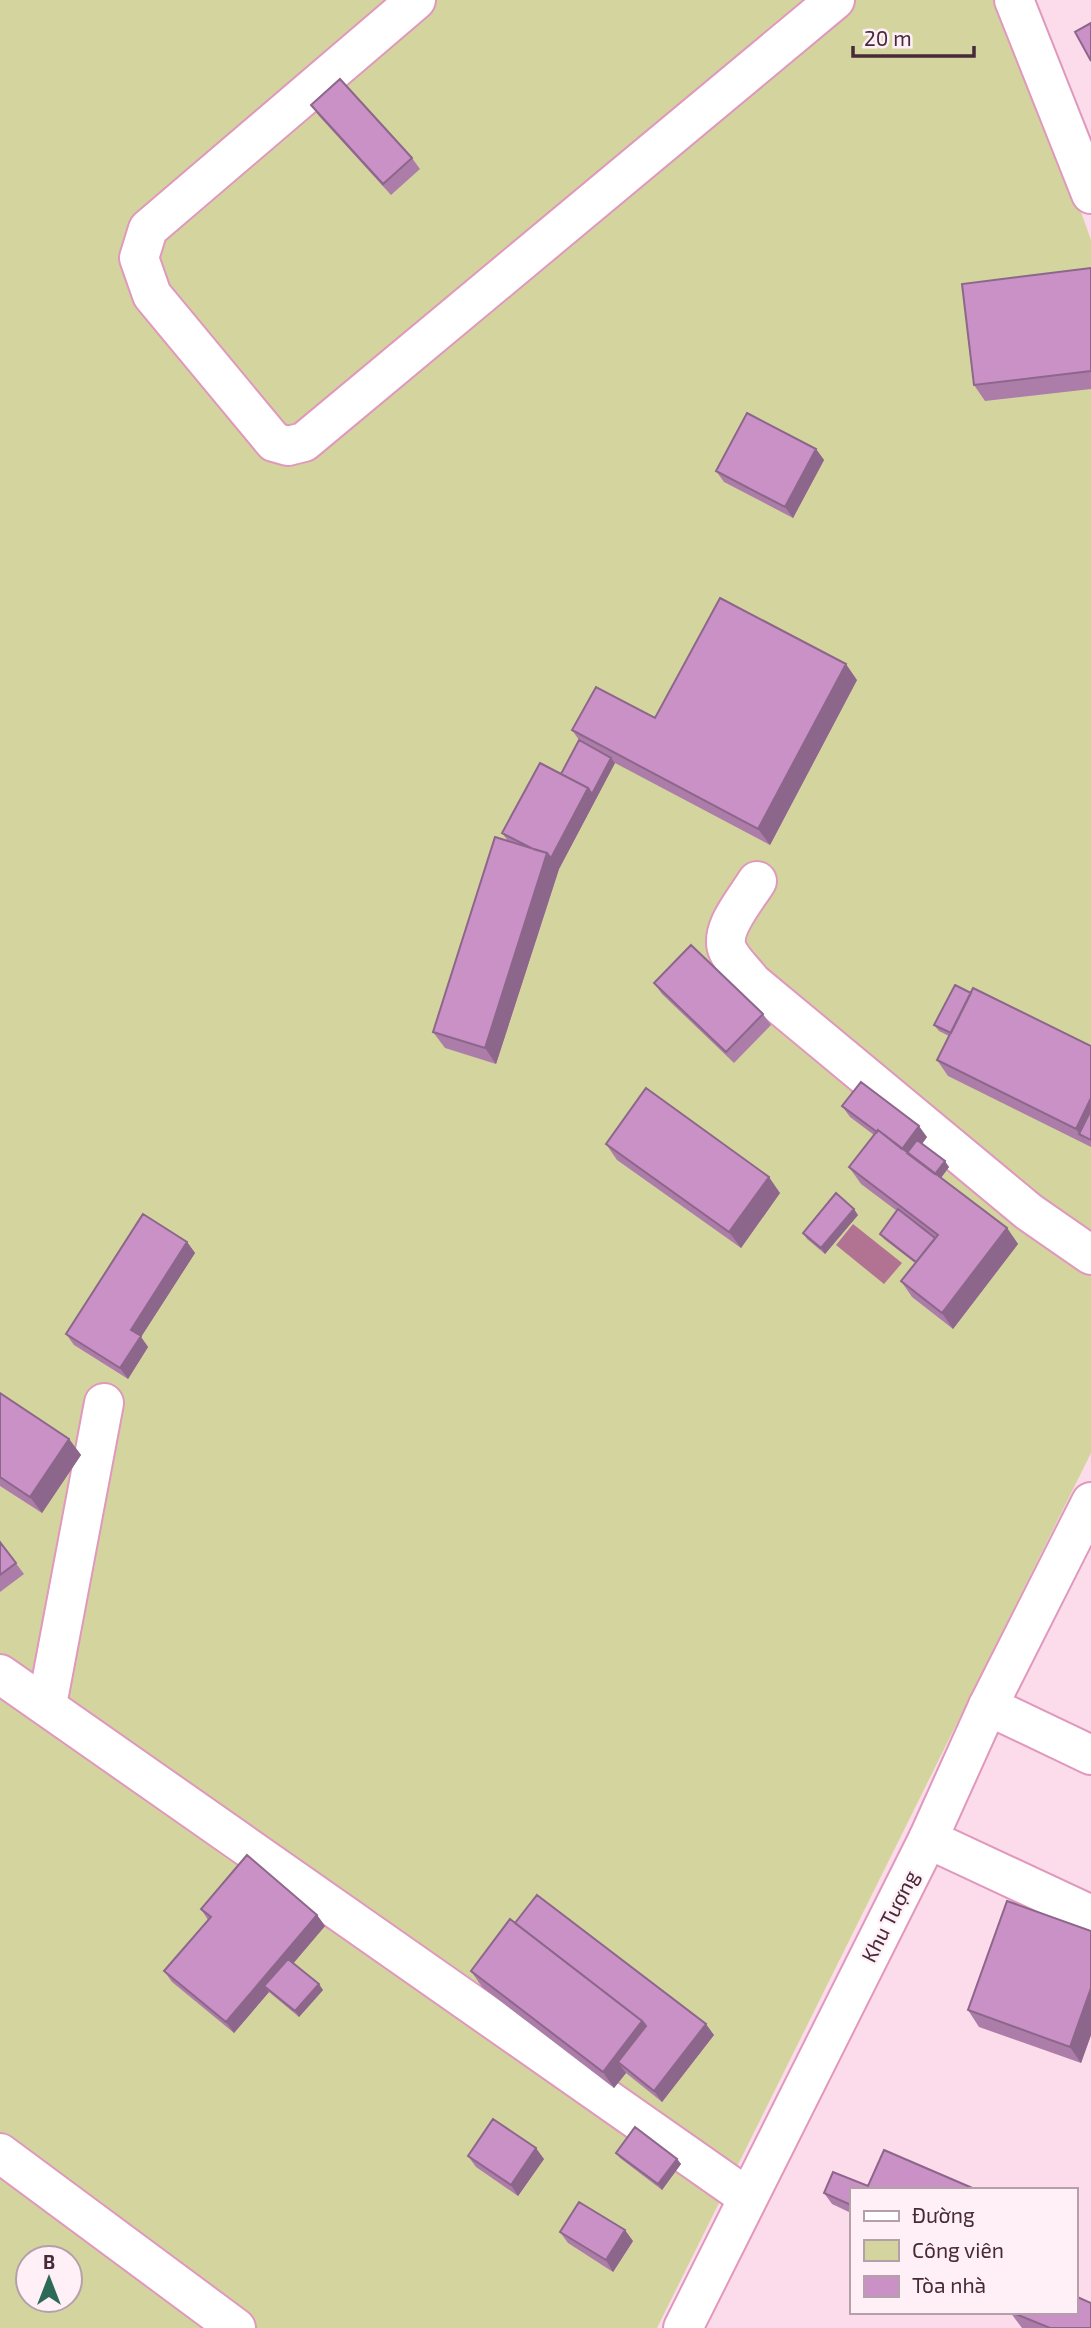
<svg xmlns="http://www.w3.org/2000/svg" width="1091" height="2328" font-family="'Exo 2',sans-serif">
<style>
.green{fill:#d4d59e;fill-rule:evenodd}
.water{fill:#b27393}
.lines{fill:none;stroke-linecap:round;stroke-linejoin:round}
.minor-casing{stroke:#e098bc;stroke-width:42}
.tertiary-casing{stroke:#e098bc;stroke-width:42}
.minor{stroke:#fff;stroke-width:38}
.tertiary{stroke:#fff;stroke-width:38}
.wall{fill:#ad7daa}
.shaded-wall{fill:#8d668b}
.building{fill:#c991c6;stroke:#8d668b;stroke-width:2}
.labels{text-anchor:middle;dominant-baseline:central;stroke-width:5;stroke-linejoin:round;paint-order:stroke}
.street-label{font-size:21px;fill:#472a39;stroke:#ffeff6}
</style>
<rect width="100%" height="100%" fill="#fcdceb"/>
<path class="green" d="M 0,0 L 1002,0 L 1024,52 L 1091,240 L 1091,1453 L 657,2328 L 0,2328 ZM 28,2258 L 70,2258 L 70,2300 L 28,2300 Z"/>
<path class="water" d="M 853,1224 L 902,1263 L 884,1284 L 836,1245 Z"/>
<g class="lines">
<defs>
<path id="minor" d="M 416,0 L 148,229 L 139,258 L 152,295 L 274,442 L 288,446 L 304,442 L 835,0
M 1014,0 L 1091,194
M 757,881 C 747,898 718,930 728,951 C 733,962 745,972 752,982 L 1029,1212 L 1091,1255
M 0,1674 L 747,2197
M 47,1705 L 104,1403
M 988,1706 L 1091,1755
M 928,1839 L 1091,1915
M 0,2153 L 236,2328"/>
<path id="tertiary" d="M 683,2328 L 928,1839 L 988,1706 L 1091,1502"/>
</defs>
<use href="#minor" class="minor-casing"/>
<use href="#tertiary" class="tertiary-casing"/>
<use href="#minor" class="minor"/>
<use href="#tertiary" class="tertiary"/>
</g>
<path class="wall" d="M 311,105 L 412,158 L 420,169 L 391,195 L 319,116 Z
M 1091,268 L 1091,389 L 985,401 L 974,385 Z
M 816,449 L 824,460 L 793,518 L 724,482 L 716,471 Z
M 857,680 L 770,845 L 615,763 L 559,869 L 496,1064 L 445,1048 L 433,1032 L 508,841 L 502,833 L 561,774 L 579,740 L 572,730 L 655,718 Z
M 654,983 L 763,1014 L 771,1025 L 734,1063 L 662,994 Z
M 971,993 L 1091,1046 L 1091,1147 L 948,1076 L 937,1060 L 949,1036 L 939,1031 L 934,1025 Z
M 842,1106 L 927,1137 L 922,1144 L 949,1167 L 941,1178 L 1007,1228 L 1018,1244 L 953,1329 L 912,1297 L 901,1281 L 915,1263 L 884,1239 L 880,1234 L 897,1211 L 861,1184 L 849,1167 L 874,1135 L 850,1117 Z
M 606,1144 L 780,1193 L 741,1248 L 617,1160 Z
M 858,1215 L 825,1254 L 807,1239 L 803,1233 Z
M 187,1242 L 195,1253 L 141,1337 L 148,1347 L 128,1379 L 74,1345 L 66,1334 Z
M 0,1393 L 69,1439 L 81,1455 L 42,1513 L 0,1486 Z
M 0,1542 L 24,1574 L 0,1592 Z
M 201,1909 L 317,1915 L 325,1926 L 293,1963 L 323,1990 L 299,2017 L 269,1992 L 234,2033 L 172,1982 L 164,1971 L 208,1920 Z
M 515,1923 L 714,2035 L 662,2102 L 626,2073 L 614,2088 L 482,1987 L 471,1971 Z
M 1091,1931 L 1091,2035 L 1081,2063 L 979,2027 L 968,2010 Z
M 616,2153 L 677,2159 L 681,2164 L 662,2190 L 620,2158 Z
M 468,2156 L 544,2159 L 518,2196 L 476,2167 Z
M 868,2186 L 851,2190 L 851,2213 L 832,2204 L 824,2193 Z
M 560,2232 L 633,2241 L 613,2272 L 568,2243 Z
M 1010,2312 L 1075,2312 L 1091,2328 L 1022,2328 Z"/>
<path class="shaded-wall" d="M 816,449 L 824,460 L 793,518 L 785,507 Z
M 846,664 L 857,680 L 770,845 L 758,829 Z
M 611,758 L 615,763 L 559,869 L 496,1064 L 485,1048 L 547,853 L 588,788 Z
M 1091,1098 L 1091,1137 L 1079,1134 L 1087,1145 L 1076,1129 Z
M 919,1126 L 927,1137 L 910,1160 L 901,1150 Z
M 945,1161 L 949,1167 L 937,1183 L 932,1177 Z
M 769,1177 L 780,1193 L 741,1248 L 729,1232 Z
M 854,1209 L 858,1215 L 825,1254 L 821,1248 Z
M 1007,1228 L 1018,1244 L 953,1329 L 942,1313 Z
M 187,1242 L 195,1253 L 141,1337 L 148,1347 L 128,1379 L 120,1368 L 131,1330 Z
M 69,1439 L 81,1455 L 42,1513 L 30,1497 Z
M 317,1915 L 325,1926 L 270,1991 L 264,1986 L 269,1992 L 234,2033 L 226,2022 Z
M 319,1984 L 323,1990 L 299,2017 L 295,2011 Z
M 1091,1988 L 1091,2035 L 1081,2063 L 1070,2047 Z
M 642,2021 L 654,2037 L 618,2062 L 626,2073 L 614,2088 L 603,2072 Z
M 706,2024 L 714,2035 L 662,2102 L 654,2091 Z
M 536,2148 L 544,2159 L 518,2196 L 511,2185 Z
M 677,2159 L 681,2164 L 662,2190 L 658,2184 Z
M 625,2230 L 633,2241 L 613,2272 L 606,2260 Z"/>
<path class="building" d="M 1091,23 L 1091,61 L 1075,32 Z
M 340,79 L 412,158 L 383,184 L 311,105 Z
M 1091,268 L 1091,371 L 974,385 L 962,284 Z
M 747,413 L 816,449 L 785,507 L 716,471 Z
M 720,598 L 846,664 L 758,829 L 572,730 L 596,687 L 655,718 Z
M 579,740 L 611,758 L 592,794 L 588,788 L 561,774 Z
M 540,763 L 588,788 L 551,858 L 547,853 L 533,849 L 502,833 Z
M 495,837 L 547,853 L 485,1048 L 433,1032 Z
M 691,945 L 763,1014 L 726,1052 L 654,983 Z
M 955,985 L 971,993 L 951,1033 L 934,1025 Z
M 973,988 L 1091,1046 L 1091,1098 L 1076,1129 L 937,1060 Z
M 861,1082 L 919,1126 L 902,1149 L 878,1130 L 877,1132 L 842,1106 Z
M 646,1088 L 769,1177 L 729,1232 L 606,1144 Z
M 1091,1110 L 1091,1140 L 1079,1134 Z
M 878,1130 L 1007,1228 L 942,1313 L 901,1281 L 938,1235 L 849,1167 Z
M 917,1140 L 945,1161 L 935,1174 L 907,1153 Z
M 836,1193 L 854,1209 L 821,1248 L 803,1233 Z
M 898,1209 L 935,1238 L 916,1262 L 880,1234 Z
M 143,1214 L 187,1242 L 131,1330 L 141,1336 L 120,1368 L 66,1334 Z
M 0,1393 L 69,1439 L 30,1497 L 0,1477 Z
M 0,1542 L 16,1563 L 0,1575 Z
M 247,1855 L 317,1915 L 226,2022 L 164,1971 L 211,1917 L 201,1909 Z
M 537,1895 L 706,2024 L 654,2091 L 618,2062 L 646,2026 L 642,2021 L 515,1923 Z
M 1007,1901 L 1091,1931 L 1091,1988 L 1070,2047 L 968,2010 Z
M 510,1919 L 642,2021 L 603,2072 L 471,1971 Z
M 288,1959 L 319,1984 L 295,2011 L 264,1986 Z
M 493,2119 L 536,2148 L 511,2185 L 468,2156 Z
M 635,2127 L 677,2159 L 658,2184 L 616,2153 Z
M 884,2150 L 977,2190 L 851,2190 L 851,2205 L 824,2193 L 833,2172 L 868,2186 Z
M 579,2202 L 625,2230 L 606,2260 L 560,2232 Z
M 1075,2296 L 1091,2303 L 1091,2328 L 1050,2328 L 1011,2312 L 1075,2312 Z"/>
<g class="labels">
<g class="street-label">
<text transform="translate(889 1916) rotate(-63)">Khu Tượng</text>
</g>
</g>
<rect x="850" y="2188" width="228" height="126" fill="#ffeff6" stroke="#b5a0aa" stroke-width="2"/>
<rect x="864" y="2211" width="35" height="10" fill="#ffffff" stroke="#b5a0aa" stroke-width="2"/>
<text x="912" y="2223" font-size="21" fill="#472a39">Đường</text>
<rect x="864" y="2240" width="35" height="21" fill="#d4d59e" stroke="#b5a0aa" stroke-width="2"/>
<text x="912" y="2258" font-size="21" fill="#472a39">Công viên</text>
<rect x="864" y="2276" width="35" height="21" fill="#c991c6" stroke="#b5a0aa" stroke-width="2"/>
<text x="912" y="2293" font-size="21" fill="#472a39">Tòa nhà</text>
<g transform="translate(49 2279)"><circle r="33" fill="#ffeff6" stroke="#b5a0aa" stroke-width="2"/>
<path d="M0-5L12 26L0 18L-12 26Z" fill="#2d6a55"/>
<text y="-10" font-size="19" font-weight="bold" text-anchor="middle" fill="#472a39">B</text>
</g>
<path d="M853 46v10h121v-10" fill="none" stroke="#472a39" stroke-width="3.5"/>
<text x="864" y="46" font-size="21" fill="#472a39" stroke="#ffeff6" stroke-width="5" paint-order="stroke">20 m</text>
</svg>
